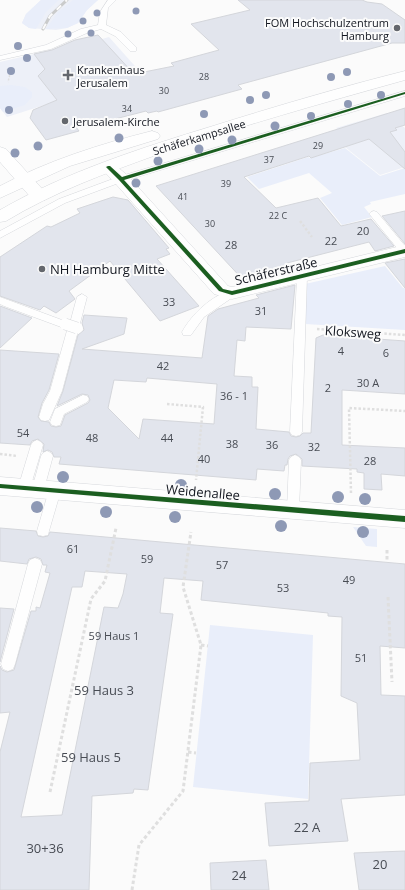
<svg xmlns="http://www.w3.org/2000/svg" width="405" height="890" font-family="'Open Sans',sans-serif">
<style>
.built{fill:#edf0f8}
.green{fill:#e9eefa}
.building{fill:#e2e5ed;stroke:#d4d6db;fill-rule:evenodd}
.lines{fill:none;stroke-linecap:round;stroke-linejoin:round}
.service-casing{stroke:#d6d8dc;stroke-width:1}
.minor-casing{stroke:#d6d8dc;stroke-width:1}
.tertiary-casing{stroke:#d6d8dc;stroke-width:1}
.primary-casing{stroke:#d6d8dc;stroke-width:1}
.path-far2{stroke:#dfdfdf;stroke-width:1.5;stroke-dasharray:2 1.5;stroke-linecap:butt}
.path-far1{stroke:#dfdfdf;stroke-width:2.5;stroke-dasharray:2.5 2;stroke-linecap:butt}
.path{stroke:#dfdfdf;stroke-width:3;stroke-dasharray:3.5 2.5;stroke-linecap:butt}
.service{fill:#fefefe;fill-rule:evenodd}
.minor{fill:#fefefe;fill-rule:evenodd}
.tertiary{fill:#fefefe;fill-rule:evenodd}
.primary{fill:#fefefe;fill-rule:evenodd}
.rail-casing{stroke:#cacbcb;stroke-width:3}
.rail{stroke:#fbfbfb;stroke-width:2;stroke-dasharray:6;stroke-linecap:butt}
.service-bridge-casing{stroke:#d6d8dc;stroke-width:12;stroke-linecap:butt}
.service-bridge{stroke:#fefefe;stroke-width:11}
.cycleway-casing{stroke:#fbfbfb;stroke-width:2}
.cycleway{fill:#1b5e20;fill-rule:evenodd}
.tree{fill:#8e99b5}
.poi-dot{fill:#64676d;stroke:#fbfbfb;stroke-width:1.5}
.labels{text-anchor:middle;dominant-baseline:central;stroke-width:4;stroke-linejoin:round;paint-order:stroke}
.far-number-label{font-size:9px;fill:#484c54}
.far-poi-label{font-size:11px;fill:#131720;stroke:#fbfbfb;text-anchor:start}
.far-street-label{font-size:11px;fill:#131720;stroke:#fbfbfb}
.number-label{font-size:11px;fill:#484c54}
.poi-label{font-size:13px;fill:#131720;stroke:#fbfbfb;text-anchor:start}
.street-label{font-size:13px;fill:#131720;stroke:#fbfbfb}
.near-number-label{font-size:13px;fill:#484c54}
</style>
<rect width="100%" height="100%" fill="#fbfbfb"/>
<path class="built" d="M 41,0 L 98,0 L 87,10 L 78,23 L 67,28 L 56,30 L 29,28 L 22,23 L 26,14 Z
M 98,35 L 102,39 L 109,37 L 142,74 L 7,117 L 0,108 L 0,62 L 68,46 L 66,43 Z
M 387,113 L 405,128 L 405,167 L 380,175 L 345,147 L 354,143 L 336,128 Z"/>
<path class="green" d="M 41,0 L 59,0 L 46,12 L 36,29 L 29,28 L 22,23 L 26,14 Z
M 73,0 L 98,0 L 87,10 L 78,23 L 67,28 L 46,29 L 58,12 Z
M 11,85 L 25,87 L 32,92 L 32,97 L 25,105 L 3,112 L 0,108 L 0,86 Z
M 345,148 L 380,176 L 405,168 L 405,194 L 370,202 L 371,204 L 364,207 L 372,217 L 342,225 L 320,198 L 332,193 L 309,173 L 259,189 L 247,177 L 308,157 L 310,158 Z
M 385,266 L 403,288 L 405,288 L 405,330 L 305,324 L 305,284 Z
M 353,527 L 377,529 L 377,547 L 366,546 Z
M 210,625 L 313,635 L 308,799 L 193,787 Z"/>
<path class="building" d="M 238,0 L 362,0 L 367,2 L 382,4 L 405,20 L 405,43 L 392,43 L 238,85 L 242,89 L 158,112 L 157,111 L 148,113 L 146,111 L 111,120 L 109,118 L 76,127 L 79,131 L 46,140 L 30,118 L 33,110 L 57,100 L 38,76 L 45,69 L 34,54 L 52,50 L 75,40 L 98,35 L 134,74 L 174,66 L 171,63 L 219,50 L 191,24 L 250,10 Z
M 405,108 L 405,125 L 395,128 L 397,130 L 390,132 L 405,152 L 405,169 L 369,139 L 311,158 L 309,156 L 244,177 L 276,208 L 318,198 L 341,226 L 371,219 L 394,246 L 375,251 L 369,242 L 287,263 L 292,271 L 245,282 L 156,186 Z
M 113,197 L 128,200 L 169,248 L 166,249 L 170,254 L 157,259 L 199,306 L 160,321 L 110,261 L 69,291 L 75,299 L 56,313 L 44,306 L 40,310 L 0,296 L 0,257 L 47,226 L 51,227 L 80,213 L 77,209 Z
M 405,211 L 405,244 L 382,216 Z
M 405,259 L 405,288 L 385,263 Z
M 295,285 L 291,329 L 246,327 L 245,341 L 237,340 L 234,376 L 252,377 L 252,387 L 258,387 L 256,429 L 289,432 L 291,436 L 296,437 L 300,436 L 303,433 L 311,433 L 316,338 L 323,335 L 405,341 L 405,394 L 342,390 L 342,445 L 405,448 L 405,476 L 381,474 L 382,490 L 364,489 L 364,473 L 357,472 L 357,469 L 302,466 L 302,459 L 296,454 L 290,456 L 288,459 L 287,465 L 285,465 L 284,471 L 257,469 L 256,480 L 59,464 L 61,457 L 54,457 L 52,452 L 48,450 L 43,452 L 44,444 L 38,439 L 32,441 L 30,445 L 0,443 L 0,350 L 59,354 L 49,390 L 42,403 L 38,417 L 41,421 L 49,422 L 51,426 L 56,427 L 61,426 L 65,415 L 88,403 L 90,400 L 88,395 L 82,394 L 57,406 L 63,391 L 78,335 L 84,330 L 82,323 L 84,315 L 127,318 L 124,334 L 82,349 L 202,358 L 208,316 L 218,309 L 259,298 L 256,295 ZM 147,378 L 217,384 L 214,424 L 143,419 L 139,439 L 108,408 L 114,380 L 146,382 Z
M 0,306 L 32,318 L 0,348 Z
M 0,528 L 36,531 L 38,536 L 43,537 L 48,536 L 50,532 L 405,564 L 405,648 L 380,646 L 381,695 L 405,696 L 405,795 L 341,799 L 348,841 L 269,846 L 265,803 L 309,801 L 310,763 L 360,760 L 357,703 L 341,696 L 342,617 L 328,616 L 328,613 L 201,600 L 203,581 L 164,578 L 160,613 L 173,614 L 148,790 L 134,789 L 133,793 L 92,796 L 89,890 L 0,890 L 0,752 L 10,712 L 0,713 L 0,666 L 2,670 L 7,672 L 14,670 L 31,611 L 36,611 L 36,607 L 40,608 L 50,573 L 45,572 L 47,565 L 43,565 L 41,559 L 36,557 L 29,559 L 27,564 L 0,561 ZM 85,571 L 127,574 L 123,594 L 118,608 L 104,607 L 62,815 L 21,817 L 72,587 L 82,587 Z
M 0,608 L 14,609 L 0,662 Z
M 405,851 L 405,890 L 359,890 L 354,853 Z
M 266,860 L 269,890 L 211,890 L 210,863 Z"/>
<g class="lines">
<defs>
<path id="service" d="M 108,0 L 116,0 L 108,8 L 106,25 L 121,32 L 136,47 L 136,51 L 130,51 L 115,36 L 101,29 L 87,33 L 51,49 L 0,60 L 0,56 L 46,45 L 81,29 L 98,25 L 100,12 Z
M 405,91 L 405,96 L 124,181 L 65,203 L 0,238 L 0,231 L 59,199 L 118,177 Z
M 374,211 L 377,212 L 405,246 L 405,254 L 401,253 L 371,216 L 369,214 L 371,212 Z
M 302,273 L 307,276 L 302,432 L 300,435 L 296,436 L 292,435 L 290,432 L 297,276 Z
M 232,290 L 236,291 L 237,293 L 236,295 L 204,317 L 191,335 L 183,335 L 182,332 C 192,314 212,295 232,290 Z
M 82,294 L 87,297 L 62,391 L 49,420 L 45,421 L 41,420 L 39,417 L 43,404 L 50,391 L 68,327 L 61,327 L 4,306 L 0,304 L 0,297 L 70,323 L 77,297 Z
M 83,395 L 87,396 L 89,399 L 87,402 L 64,414 L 60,425 L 56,426 L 52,425 L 50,422 L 55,409 Z
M 37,440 L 41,442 L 43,445 L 30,488 L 28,491 L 24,493 L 20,491 L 18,488 L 31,445 L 33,442 Z
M 47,451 L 51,453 L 53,456 L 44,489 L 42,492 L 38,494 L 34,492 L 32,489 L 41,456 L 43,453 Z
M 295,455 L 299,457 L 301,460 L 299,510 L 297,514 L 293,515 L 289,514 L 287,510 L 289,460 L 291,457 Z
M 55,485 L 59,487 L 61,490 L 49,531 L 48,535 L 43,536 L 38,535 L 37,531 L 49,490 L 51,487 Z
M 35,558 L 40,560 L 42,564 L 15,664 L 13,669 L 8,671 L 3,669 L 1,664 L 28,564 L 30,560 Z"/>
<path id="minor" d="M 108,162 L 114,164 L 127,175 L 228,286 L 232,287 L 405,245 L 405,257 L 232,299 L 214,294 L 115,183 L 100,167 L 102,164 Z"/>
<path id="tertiary" d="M 0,147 L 6,149 L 45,192 L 47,196 L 45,200 L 39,201 L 33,200 L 0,162 Z
M 0,477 L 405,510 L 405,528 L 0,495 Z"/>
<path id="primary" d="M 405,71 L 405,80 C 323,103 240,126 159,154 C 106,173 54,192 6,221 L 0,222 L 0,210 C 66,172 141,148 213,126 C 277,106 341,87 405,71 Z
M 152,131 L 158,133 L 160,136 L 158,139 L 70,166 L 0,198 L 0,186 C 47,161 100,144 152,131 Z"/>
</defs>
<use href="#service" class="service-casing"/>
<use href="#minor" class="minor-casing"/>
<use href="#tertiary" class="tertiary-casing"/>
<use href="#primary" class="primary-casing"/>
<path class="path-far2" d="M 7,69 L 10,74 L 8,82"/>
<path class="path-far1" d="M 300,221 L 312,237
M 317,329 L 405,335
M 167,404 L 203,407 L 196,480
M 0,454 L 17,456
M 351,493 L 349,408 L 405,411"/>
<path class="path" d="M 387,550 L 387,562
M 388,597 L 392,682
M 201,645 L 208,646
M 188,752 L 196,753
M 50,792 L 91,599 L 105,581 L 116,528
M 132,890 L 139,845 L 183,791 L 201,645 L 183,587 L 191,532"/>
<use href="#service" class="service"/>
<use href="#minor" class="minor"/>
<use href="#tertiary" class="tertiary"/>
<use href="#primary" class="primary"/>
<defs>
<path id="rail" d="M 43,29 L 50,16 L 67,0"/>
</defs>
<use href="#rail" class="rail-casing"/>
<use href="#rail" class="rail"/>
<defs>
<path id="service-bridge" d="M 65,324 L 77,328"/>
</defs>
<use href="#service-bridge" class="service-bridge-casing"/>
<use href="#service-bridge" class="service-bridge"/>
<defs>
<path id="cycleway" d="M 405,92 L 405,94 L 124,180 L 223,289 L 232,291 L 405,249 L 405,253 L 232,295 L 219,291 L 119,180 L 106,167 L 108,166 L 110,166 L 122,177 Z
M 0,484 L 405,516 L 405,522 L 0,488 Z"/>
</defs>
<use href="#cycleway" class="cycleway-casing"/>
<use href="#cycleway" class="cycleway"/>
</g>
<g class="tree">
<circle cx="136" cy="11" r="3.5"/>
<circle cx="97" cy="13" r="3.5"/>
<circle cx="83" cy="21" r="3.5"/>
<circle cx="91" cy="33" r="3.5"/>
<circle cx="68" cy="34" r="3.5"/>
<circle cx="18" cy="46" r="4"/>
<circle cx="27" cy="58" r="4"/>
<circle cx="11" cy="71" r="4"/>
<circle cx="347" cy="72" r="4"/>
<circle cx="331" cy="77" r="4"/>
<circle cx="266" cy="95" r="4"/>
<circle cx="381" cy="95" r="4"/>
<circle cx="250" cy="100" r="4"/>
<circle cx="348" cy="104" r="4"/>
<circle cx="9" cy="110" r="4"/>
<circle cx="204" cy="114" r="4"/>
<circle cx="311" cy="116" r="4"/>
<circle cx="275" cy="126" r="4.5"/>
<circle cx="119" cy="138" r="4.5"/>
<circle cx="232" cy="140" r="4.5"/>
<circle cx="38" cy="146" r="4.5"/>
<circle cx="199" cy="149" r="4.5"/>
<circle cx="15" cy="153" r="4.5"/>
<circle cx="158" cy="161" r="4.5"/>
<circle cx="136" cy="183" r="4.5"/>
<circle cx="63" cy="477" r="6"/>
<circle cx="181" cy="485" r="6"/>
<circle cx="275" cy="494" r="6"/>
<circle cx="338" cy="497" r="6"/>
<circle cx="365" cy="499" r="6"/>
<circle cx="37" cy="507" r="6"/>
<circle cx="106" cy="512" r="6"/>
<circle cx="175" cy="517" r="6"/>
<circle cx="281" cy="526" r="6"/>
<circle cx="363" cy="532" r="6"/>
</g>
<g class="poi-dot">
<circle cx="397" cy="28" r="4"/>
<path d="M66 69h4v4h4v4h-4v4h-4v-4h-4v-4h4z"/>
<circle cx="65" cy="121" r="4"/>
<circle cx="42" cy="269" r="4"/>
</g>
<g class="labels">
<g class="far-number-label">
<text x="204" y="76">28</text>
<text x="164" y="90">30</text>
<text x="127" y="108">34</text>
<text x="318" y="145">29</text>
<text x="269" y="159">37</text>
<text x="226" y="183">39</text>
<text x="183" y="196">41</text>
<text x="278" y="215">22 C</text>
<text x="210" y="223">30</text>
</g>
<g class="far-poi-label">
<text x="389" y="22" text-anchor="end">FOM Hochschulzentrum<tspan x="389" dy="13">Hamburg</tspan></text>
<text x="77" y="69">Krankenhaus<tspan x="77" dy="13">Jerusalem</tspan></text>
<text x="73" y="121">Jerusalem-Kirche</text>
</g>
<g class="far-street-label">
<text transform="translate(199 137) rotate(-17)">Schäferkampsallee</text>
</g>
<g class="number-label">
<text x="363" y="230">20</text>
<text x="331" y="240">22</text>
<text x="231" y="244">28</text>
<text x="169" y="301">33</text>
<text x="261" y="310">31</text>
<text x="341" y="350">4</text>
<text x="386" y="352">6</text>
<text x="163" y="365">42</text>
<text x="368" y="382">30 A</text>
<text x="328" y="387">2</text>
<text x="234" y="395">36 - 1</text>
<text x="23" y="432">54</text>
<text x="92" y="437">48</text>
<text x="167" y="437">44</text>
<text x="232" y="443">38</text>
<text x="272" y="444">36</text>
<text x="314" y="446">32</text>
<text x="204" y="458">40</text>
<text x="370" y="460">28</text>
<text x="73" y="548">61</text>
<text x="147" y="558">59</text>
<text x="222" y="564">57</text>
<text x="349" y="579">49</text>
<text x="283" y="587">53</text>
<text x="114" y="635">59 Haus 1</text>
<text x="361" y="657">51</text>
</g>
<g class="poi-label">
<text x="50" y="269">NH Hamburg Mitte</text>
</g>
<g class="street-label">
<text transform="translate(276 271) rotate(-13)">Schäferstraße</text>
<text transform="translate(353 332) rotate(4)">Kloksweg</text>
<text transform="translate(203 492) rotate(5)">Weidenallee</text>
</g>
<g class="near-number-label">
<text x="104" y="690">59 Haus 3</text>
<text x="91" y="757">59 Haus 5</text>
<text x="307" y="827">22 A</text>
<text x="45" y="848">30+36</text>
<text x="380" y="864">20</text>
<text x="239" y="875">24</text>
</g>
</g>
</svg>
